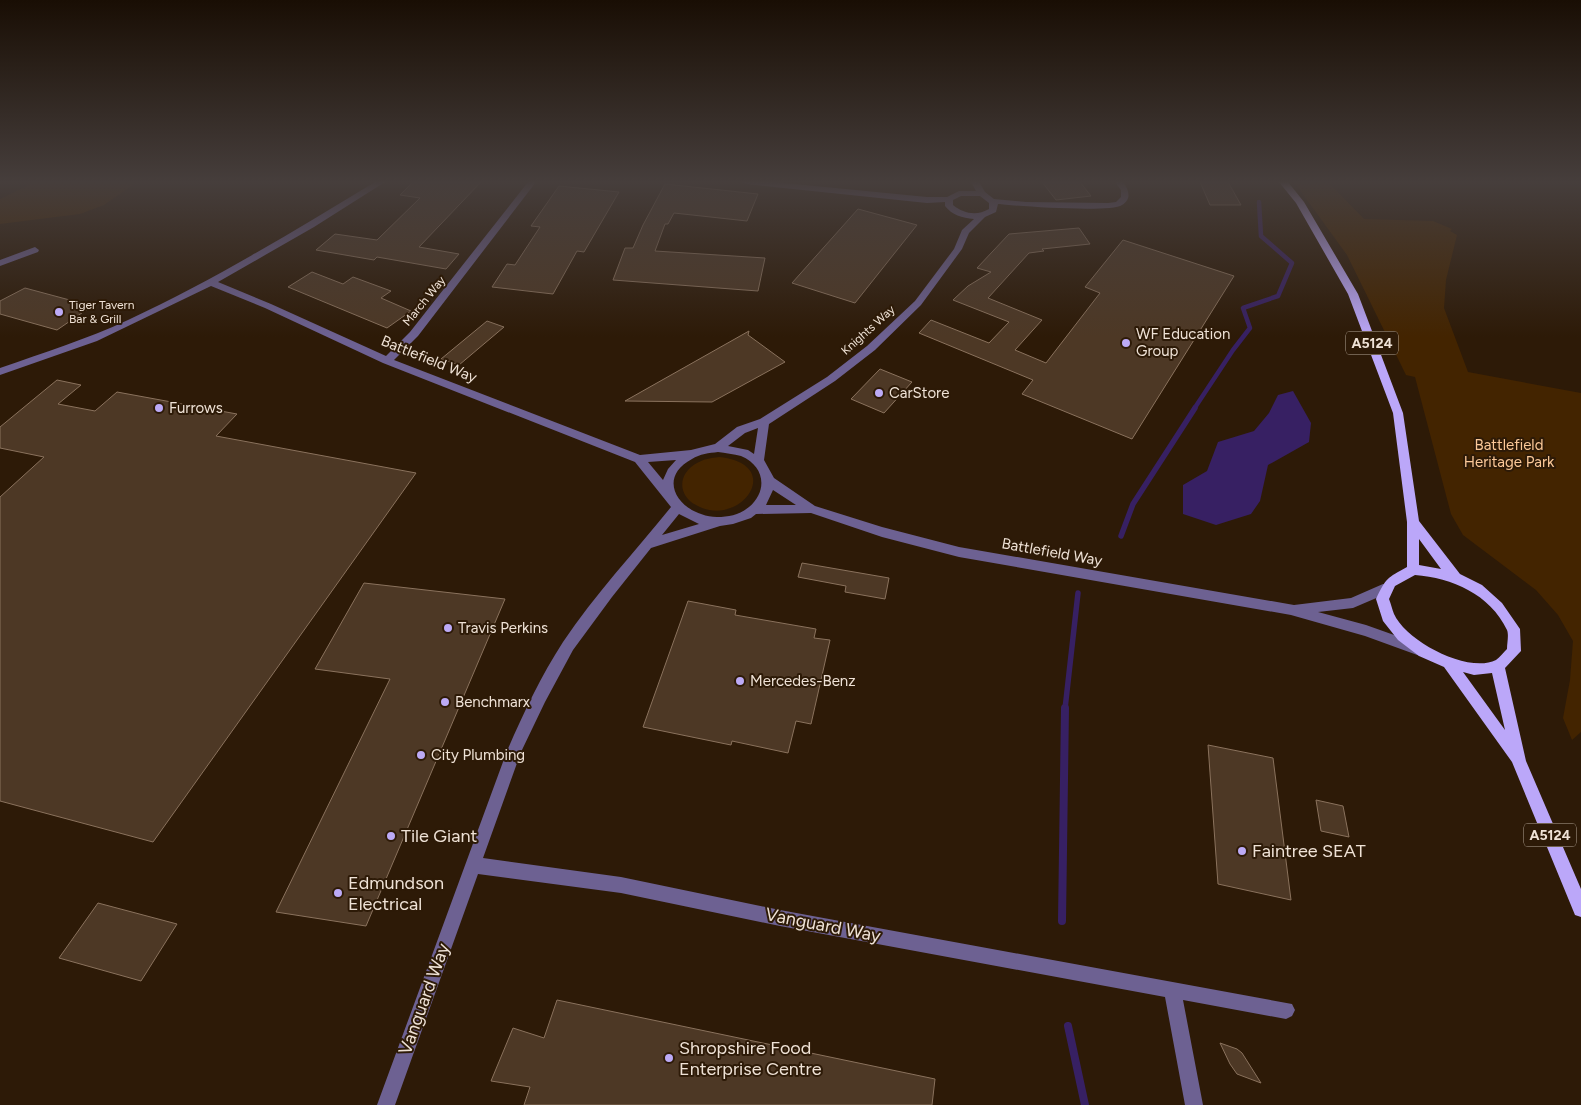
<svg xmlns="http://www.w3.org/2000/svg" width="1581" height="1105" font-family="Figtree,sans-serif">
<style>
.green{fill:#432400}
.water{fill:#372063}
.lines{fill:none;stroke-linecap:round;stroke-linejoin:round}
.stream-far2{stroke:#372063;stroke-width:4.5}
.stream-far1{stroke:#372063;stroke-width:5.5}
.stream{stroke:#372063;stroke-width:8}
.building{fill:#4d3825;stroke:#8a725d}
.minor{fill:#6d6192;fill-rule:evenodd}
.major{fill:#bba7f9;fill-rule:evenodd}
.poi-dot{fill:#bcaaf6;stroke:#2d1a07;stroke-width:2}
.labels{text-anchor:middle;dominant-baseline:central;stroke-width:4;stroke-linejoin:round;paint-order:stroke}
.far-street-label{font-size:12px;fill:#efe2d6;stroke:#2d1a07}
.far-poi-label{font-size:12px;fill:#efe2d6;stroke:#2d1a07;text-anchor:start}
.shield{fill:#2d1a07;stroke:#b5a698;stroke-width:1}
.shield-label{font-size:14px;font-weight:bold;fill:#efe2d6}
.poi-label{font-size:15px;fill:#efe2d6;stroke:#2d1a07;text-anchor:start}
.street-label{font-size:15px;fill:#efe2d6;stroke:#2d1a07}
.park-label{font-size:15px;fill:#fbc898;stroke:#2d1a07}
.near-poi-label{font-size:18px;fill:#efe2d6;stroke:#2d1a07;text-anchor:start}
.near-street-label{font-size:18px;fill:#efe2d6;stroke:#2d1a07}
</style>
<rect width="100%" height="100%" fill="#2d1a07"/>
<path class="green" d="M 35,182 L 137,182 L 104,205 L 80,214 L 0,224 L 0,199 Z
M 1294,182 L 1328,182 L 1364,219 L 1433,221 L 1452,229 L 1450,231 L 1457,235 L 1446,280 L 1444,308 L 1468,372 L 1581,393 L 1581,732 L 1572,740 L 1563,718 L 1570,680 L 1573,641 L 1558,615 L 1536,590 L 1463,535 L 1451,514 L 1415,377 L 1406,375 L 1347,255 Z
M 719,457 C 787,464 740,530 696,505 C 677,495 678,473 697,463 C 704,459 711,458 719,457 Z"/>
<path class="water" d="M 1293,391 L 1311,423 L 1309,442 L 1268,465 L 1260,501 L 1251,514 L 1216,525 L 1183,514 L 1183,485 L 1207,471 L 1218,442 L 1254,431 L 1269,413 L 1278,395 Z"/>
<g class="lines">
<path class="stream-far2" d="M 1194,409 L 1233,350 L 1250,328 L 1243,308 L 1278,296 L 1292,263 L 1261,236 L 1259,202"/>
<path class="stream-far1" d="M 1121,536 L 1133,504 L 1195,408
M 1065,709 L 1078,593"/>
<path class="stream" d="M 1062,921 L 1065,708
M 1068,1026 L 1085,1105"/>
</g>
<path class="building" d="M 413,182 L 481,182 L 419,247 L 459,254 L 446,269 L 377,257 L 374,260 L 316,250 L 335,234 L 377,240 L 420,198 L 400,195 Z
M 1042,182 L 1080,182 L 1091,196 L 1056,200 Z
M 1200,182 L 1228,182 L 1241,205 L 1210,205 Z
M 665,184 L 758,194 L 747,221 L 674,213 L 668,224 L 665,224 L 655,251 L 765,258 L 758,291 L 613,280 L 625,248 L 633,248 L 643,225 Z
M 559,186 L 619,192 L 584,252 L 577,251 L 553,294 L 492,287 L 507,264 L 515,265 L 540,227 L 531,226 Z
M 858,209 L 917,225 L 855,303 L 792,283 Z
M 1079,228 L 1090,244 L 1042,249 L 1044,251 L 1029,253 L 988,298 L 1042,320 L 1015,350 L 1046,363 L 1100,293 L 1085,287 L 1123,240 L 1234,276 L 1132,439 L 1022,394 L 1033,380 L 919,333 L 931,320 L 989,343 L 1009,322 L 953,300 L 968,286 L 991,272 L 977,268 L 1009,234 Z
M 312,272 L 343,284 L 353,277 L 391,291 L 381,298 L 411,311 L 387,328 L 288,287 Z
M 25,288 L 92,306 L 57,330 L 0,314 L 0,301 Z
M 487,321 L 504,327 L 459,365 L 441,359 Z
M 749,331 L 748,335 L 785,362 L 712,402 L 625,401 Z
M 880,369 L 912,382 L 884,413 L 851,399 Z
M 57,380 L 81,385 L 58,404 L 95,411 L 117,392 L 237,414 L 216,436 L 416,473 L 153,842 L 0,801 L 0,497 L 44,457 L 0,448 L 0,427 Z
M 802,563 L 889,578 L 885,599 L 845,592 L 846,586 L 798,577 Z
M 364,583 L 505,599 L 366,926 L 276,912 L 390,679 L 315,669 Z
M 688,601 L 736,610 L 735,615 L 816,629 L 814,638 L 830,640 L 811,724 L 796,721 L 788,753 L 732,741 L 731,745 L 643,727 Z
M 1208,745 L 1273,758 L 1291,900 L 1218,884 Z
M 1316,800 L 1343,806 L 1349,837 L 1321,831 Z
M 98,903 L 177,924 L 141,981 L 59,958 Z
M 557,1000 L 935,1079 L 932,1105 L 524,1105 L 530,1087 L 491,1081 L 513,1028 L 544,1038 Z
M 1220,1043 L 1237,1049 L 1242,1053 L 1261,1083 L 1237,1074 L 1230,1064 Z"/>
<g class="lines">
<path class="minor" d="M 375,182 L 385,182 L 314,227 L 218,282 L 271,304 L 386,356 L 410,332 L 528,182 L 536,182 L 418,336 L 394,360 L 640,455 L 691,450 L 715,444 L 737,427 L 760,419 L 827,377 L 867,346 L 915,301 L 954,249 L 962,230 L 974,219 C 962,218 952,215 945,206 L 945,202 L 927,203 L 746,184 L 742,182 L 774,182 L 927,197 L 947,197 L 959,191 L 976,191 L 971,182 L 979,182 L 985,192 L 994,199 L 1026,202 L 1108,203 L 1116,202 L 1121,197 L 1121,190 L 1115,182 L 1123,182 C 1129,190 1132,199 1122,205 C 1111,213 1016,206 998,204 L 996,212 L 985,217 L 969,233 L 962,249 L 921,305 L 875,350 L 835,381 L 769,424 L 764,460 L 774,478 L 815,506 L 882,527 L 959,547 L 1294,605 L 1351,598 L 1383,584 L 1388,585 L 1389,589 L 1388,593 L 1353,608 L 1318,612 L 1366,625 L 1425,646 L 1427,650 L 1425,654 L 1420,656 L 1365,636 L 1291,615 L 959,557 L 882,537 L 811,513 L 756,514 L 751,518 L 733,524 L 720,526 L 651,548 L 612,597 L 573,650 L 545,702 L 521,752 L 483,858 L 621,877 L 780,910 L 1292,1004 L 1295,1010 L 1292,1016 L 1286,1019 L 1183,1000 L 1203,1105 L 1185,1105 L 1165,997 L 780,926 L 621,893 L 478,874 L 395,1105 L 377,1105 L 507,751 C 523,714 541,676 563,642 C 595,594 635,552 671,507 L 635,462 L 383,363 L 265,308 L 211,286 L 97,341 L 0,375 L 0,368 C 43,353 87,339 128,320 C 214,280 294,231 375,182 ZM 961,196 L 980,196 L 989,203 L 989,209 C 977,216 964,214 953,205 L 953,200 ZM 758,428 L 754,454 L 748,450 L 728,446 L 745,433 ZM 718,452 C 725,453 734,454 741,456 C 765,466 768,491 749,507 C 739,515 729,517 717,517 C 681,516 654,479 692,459 C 700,454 709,453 718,452 ZM 676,460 L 668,469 L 663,480 L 648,462 ZM 773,490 L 796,505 L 766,505 ZM 679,514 L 699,524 L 662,535 Z
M 35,247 L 39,250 L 38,252 L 0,266 L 0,260 Z"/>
<path class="major" d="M 1279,182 L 1288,182 L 1304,202 L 1358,294 L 1403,413 L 1419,521 L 1460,574 L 1482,585 L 1502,603 L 1520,629 L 1521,651 L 1505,668 L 1526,761 L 1581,889 L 1581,917 L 1575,915 L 1512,762 L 1444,667 L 1419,656 L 1398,640 L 1383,621 L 1376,599 C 1386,578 1387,578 1407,567 L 1407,522 L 1393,413 L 1348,294 L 1296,203 ZM 1419,539 L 1441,569 L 1419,565 ZM 1415,575 C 1452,578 1490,594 1507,630 C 1509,635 1507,643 1507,649 C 1504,652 1500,657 1496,660 C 1468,674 1406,641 1394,614 C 1392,609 1391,604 1389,599 L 1395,586 ZM 1463,672 L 1474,675 L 1492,673 L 1505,730 Z"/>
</g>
<linearGradient id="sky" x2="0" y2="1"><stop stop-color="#190e04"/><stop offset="0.54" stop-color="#463e3c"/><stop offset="1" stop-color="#463e3c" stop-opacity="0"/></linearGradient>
<rect width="1581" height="337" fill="url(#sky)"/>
<g class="poi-dot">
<circle cx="59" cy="312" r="5"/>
<circle cx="1126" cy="343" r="5"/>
<circle cx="879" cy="393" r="5"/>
<circle cx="159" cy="408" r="5"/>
<circle cx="448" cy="628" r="5"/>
<circle cx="740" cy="681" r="5"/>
<circle cx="445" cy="702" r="5"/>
<circle cx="421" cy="755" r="5"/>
<circle cx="391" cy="836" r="5"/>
<circle cx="1242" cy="851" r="5"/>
<circle cx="338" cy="893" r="5"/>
<circle cx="669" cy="1058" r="5"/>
</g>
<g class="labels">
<g class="far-street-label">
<text transform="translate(424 301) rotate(-51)">March Way</text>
<text transform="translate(868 330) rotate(-42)">Knights Way</text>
</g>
<g class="far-poi-label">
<text x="69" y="305">Tiger Tavern<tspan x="69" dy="14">Bar &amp; Grill</tspan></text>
</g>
<g class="shield">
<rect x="1346" y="331.5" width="52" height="23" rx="4"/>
<rect x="1524" y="823.5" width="52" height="23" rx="4"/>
</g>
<g class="shield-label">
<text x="1372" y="343">A5124</text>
<text x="1550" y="835">A5124</text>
</g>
<g class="poi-label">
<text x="1136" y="334">WF Education<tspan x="1136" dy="17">Group</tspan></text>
<text x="889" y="393">CarStore</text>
<text x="169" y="408">Furrows</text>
<text x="458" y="628">Travis Perkins</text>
<text x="750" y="681">Mercedes-Benz</text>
<text x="455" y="702">Benchmarx</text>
<text x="431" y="755">City Plumbing</text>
</g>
<g class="street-label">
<text transform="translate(429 359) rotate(22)">Battlefield Way</text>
<text transform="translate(1052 552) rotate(10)">Battlefield Way</text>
</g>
<g class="park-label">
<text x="1509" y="445">Battlefield<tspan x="1509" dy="17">Heritage Park</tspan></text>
</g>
<g class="near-poi-label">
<text x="401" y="836">Tile Giant</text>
<text x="1252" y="851">Faintree SEAT</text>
<text x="348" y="883">Edmundson<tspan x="348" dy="21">Electrical</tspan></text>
<text x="679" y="1048">Shropshire Food<tspan x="679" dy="21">Enterprise Centre</tspan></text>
</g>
<g class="near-street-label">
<text transform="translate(823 925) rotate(11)">Vanguard Way</text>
<text transform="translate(424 999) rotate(-70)">Vanguard Way</text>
</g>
</g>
</svg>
